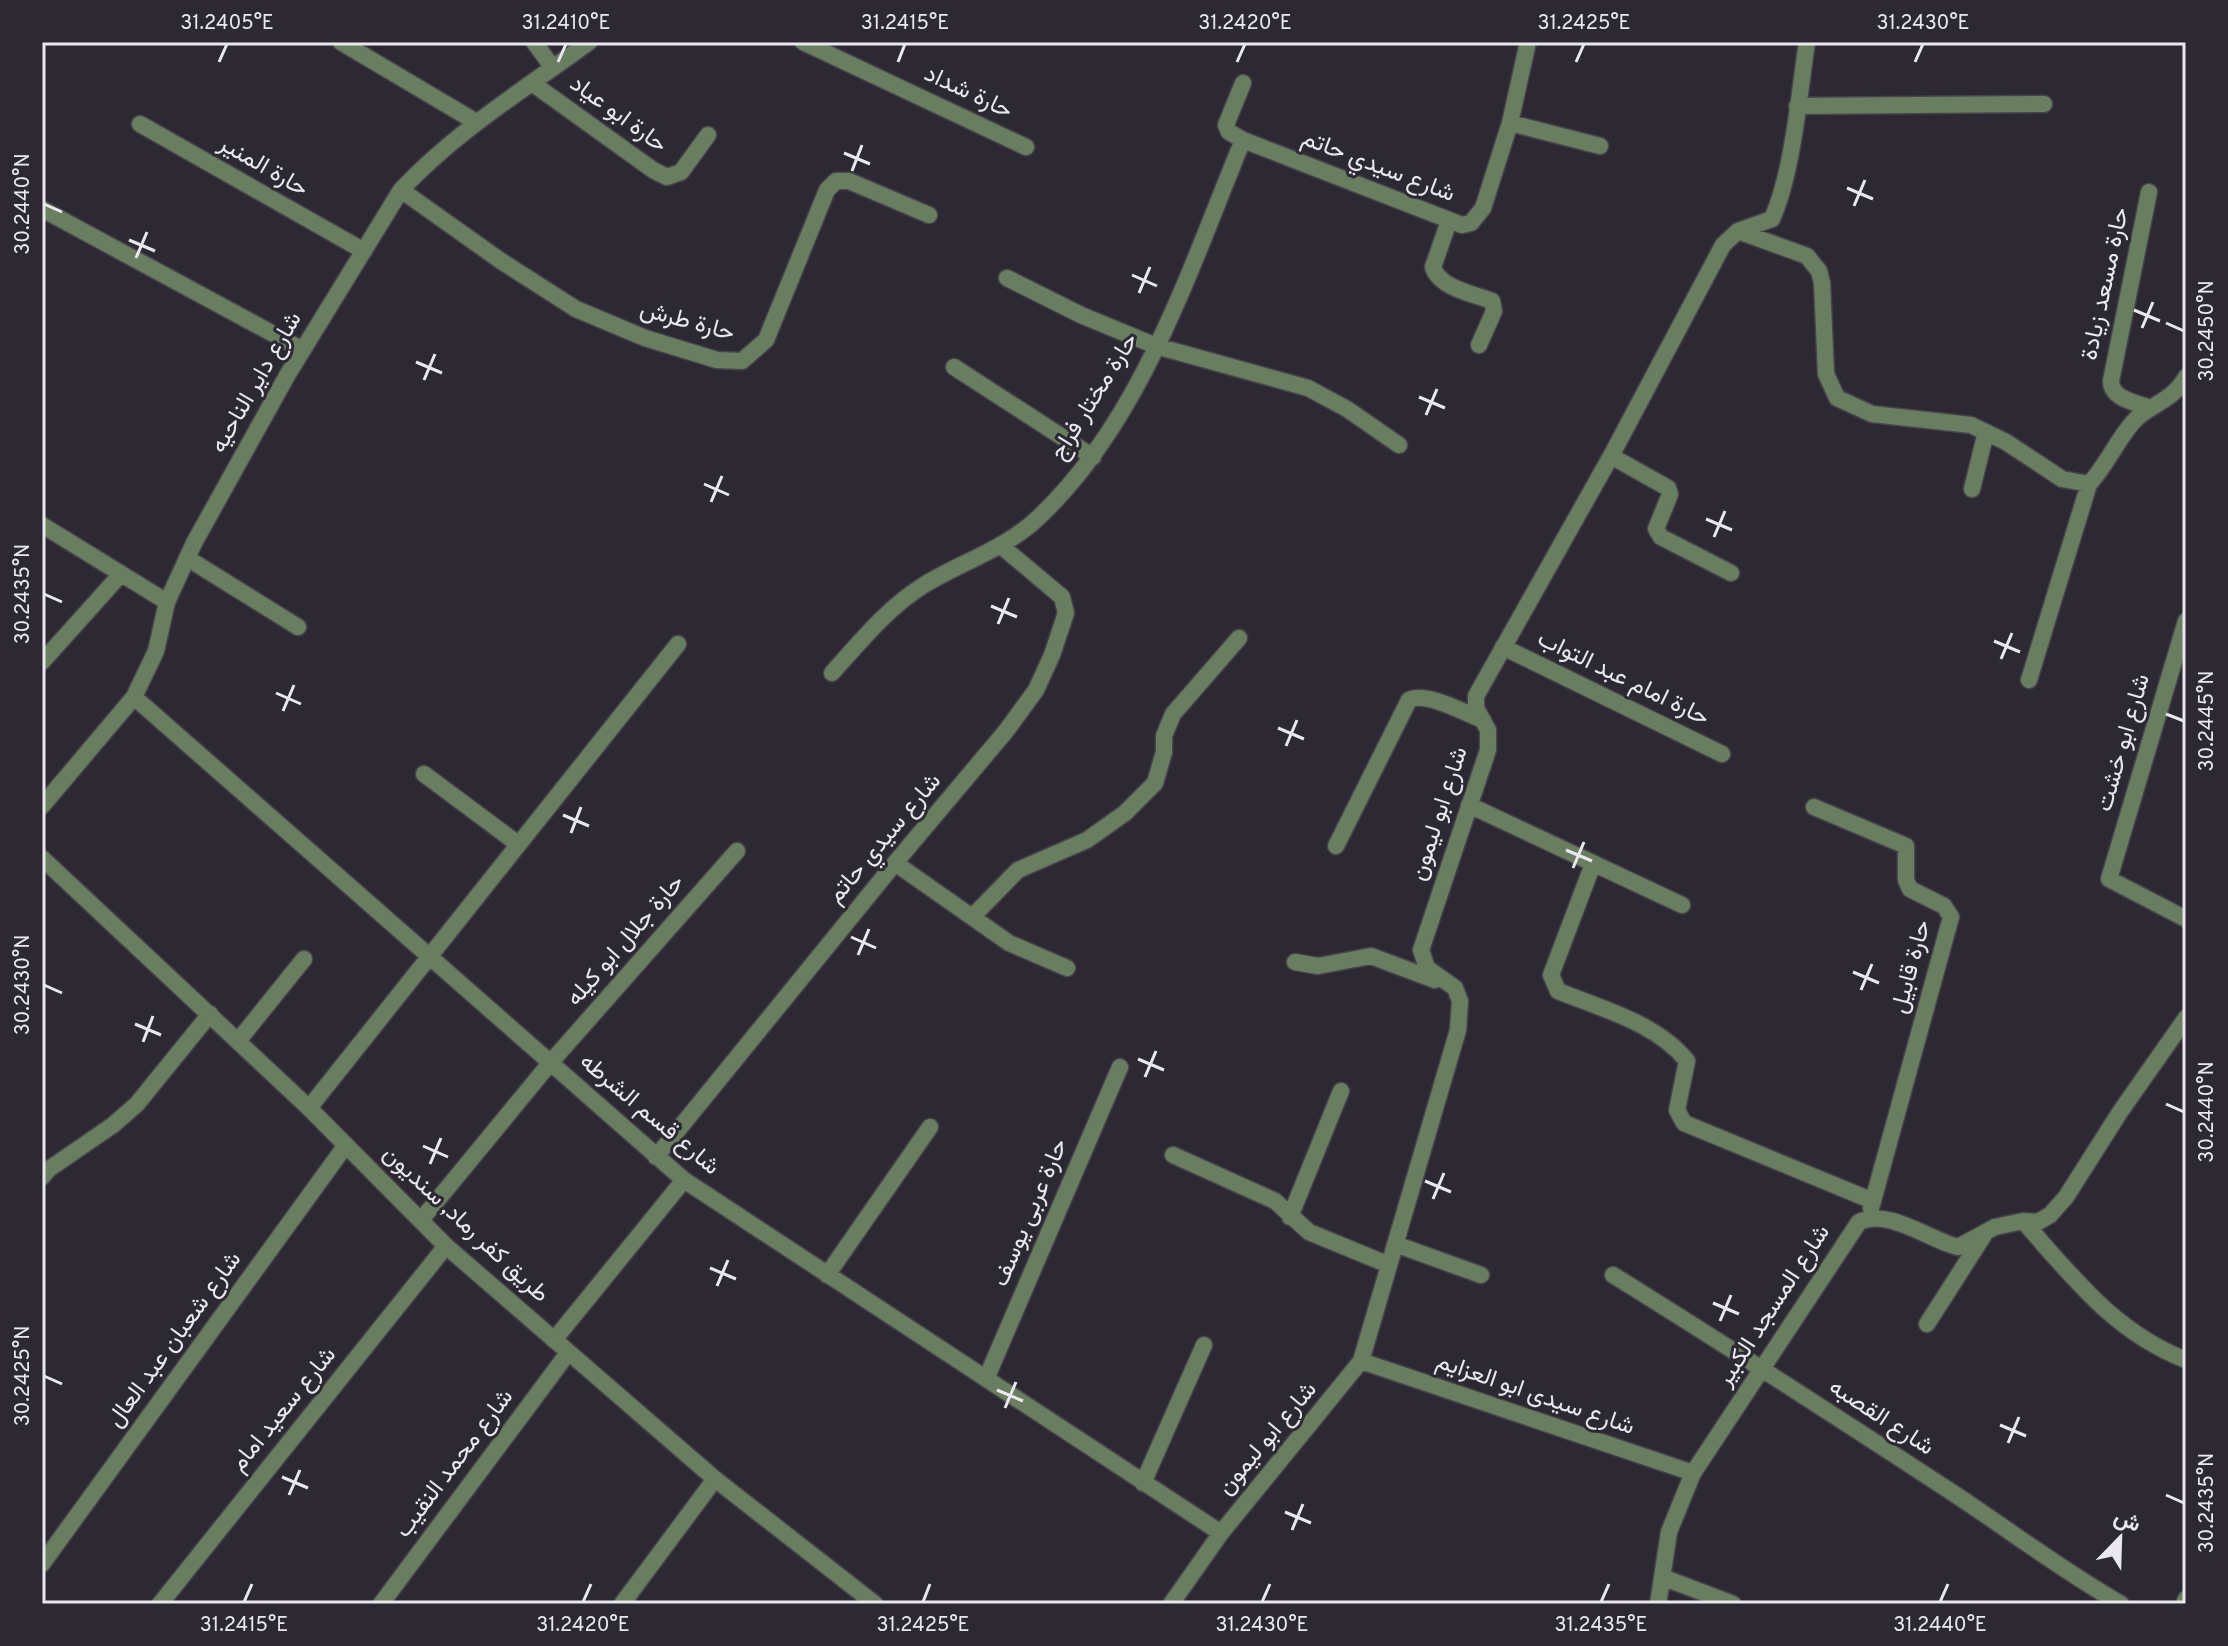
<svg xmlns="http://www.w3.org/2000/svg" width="2228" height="1646" font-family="Overpass,Vazirmatn,sans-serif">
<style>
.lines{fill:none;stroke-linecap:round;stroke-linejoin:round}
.service-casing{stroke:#47444c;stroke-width:19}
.minor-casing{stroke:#47444c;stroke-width:19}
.tertiary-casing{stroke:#47444c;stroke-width:19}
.service{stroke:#697d60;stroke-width:16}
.minor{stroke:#697d60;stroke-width:16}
.tertiary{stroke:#697d60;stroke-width:16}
.ticks{fill:none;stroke:#eae8ee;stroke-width:3}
.labels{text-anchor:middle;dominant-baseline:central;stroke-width:6;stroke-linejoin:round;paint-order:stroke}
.street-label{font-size:24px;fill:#eae8ee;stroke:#2c2932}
.neatline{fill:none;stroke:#eae8ee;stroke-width:3}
.ticks-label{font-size:20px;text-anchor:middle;fill:#eae8ee}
</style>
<rect width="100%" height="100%" fill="#2c2932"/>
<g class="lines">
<defs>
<path id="service" d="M 187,558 L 298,627
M 424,774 L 518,844
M 238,1041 L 304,959"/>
<path id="minor" d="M 341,42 L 476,122
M 534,42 L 553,68
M 803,42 L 1026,147
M 532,83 L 653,170 L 667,177 L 681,172 L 708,135
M 1243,83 L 1226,125 L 1229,132 L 1243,140 L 1462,225 L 1471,223 L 1483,208 L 1510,123 L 1528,42
M 1797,106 L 2044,104
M 1510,123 L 1600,146
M 140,124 L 364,251
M 401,190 L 501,261 L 576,309 L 645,338 L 717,360 L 742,361 L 766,340 L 827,190 L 836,181 L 849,181 L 929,215
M 2149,192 L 2111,381 C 2111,399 2135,402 2150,408
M 42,209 L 303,350
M 1449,221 L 1433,267 C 1439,288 1474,294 1492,301 L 1494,311 L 1479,345
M 1738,231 L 1807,256 L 1819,271 L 1822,283 L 1826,374 L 1837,398 L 1872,414 L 1971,425 L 2006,442 L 2062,479 L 2089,484 C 2108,464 2121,432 2138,417 C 2155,403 2175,398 2186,377
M 1007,278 L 1081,315 L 1156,346 L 1308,388 L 1347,409 L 1399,445
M 954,367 L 1093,457
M 1611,456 L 1668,488 L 1670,494 L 1656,529 L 1661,537 L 1731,573
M 1972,489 L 1986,432
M 42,525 L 167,602
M 2186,621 L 2109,879 L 2186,919
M 1503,647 L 1722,754
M 42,662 L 121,574
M 832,673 C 860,642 887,608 924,585 C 961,562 1006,549 1039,517 C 1142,420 1190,268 1243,140
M 2029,680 L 2089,484
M 134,697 L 684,1180 L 1221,1533
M 1469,805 L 1682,905
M 42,806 L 134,697 L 156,651 L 167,602 L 194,543 L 288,374 L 401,190 C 456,131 525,89 589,42
M 1814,807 L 1906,846 L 1906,880 L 1910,889 L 1944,906 L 1951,917 L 1871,1208
M 1336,846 L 1409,700 C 1426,691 1465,713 1483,720
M 895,863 L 1009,943 L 1067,968
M 1593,864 L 1551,975 L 1558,991 C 1602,1009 1657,1023 1687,1061 L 1677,1110 L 1684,1123 L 1873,1201
M 972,917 L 1018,870 L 1087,840 L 1125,813 L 1155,783 L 1164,752 L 1164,736 L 1173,714 L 1239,638
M 1295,962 L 1318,966 L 1371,956 L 1435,980
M 309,1108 L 678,644
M 1173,1155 L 1275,1201 L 1309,1232 L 1389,1265
M 656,1157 L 895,863 L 1006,731 L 1036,690 L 1052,655 L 1066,613 L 1062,597 L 1000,545
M 42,1177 L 49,1169 L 113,1125 L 137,1104 L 210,1014
M 1290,1217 L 1341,1091
M 421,1220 L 551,1062 L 737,851
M 2023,1221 C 2073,1277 2114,1332 2186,1360
M 1395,1244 L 1481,1275
M 827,1275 L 930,1127
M 1613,1275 C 1727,1346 1840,1419 1953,1493 C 2009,1530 2063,1571 2121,1604
M 1927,1324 L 1984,1235
M 554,1340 L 684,1180
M 1361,1361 L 1693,1473
M 986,1379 L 1120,1067
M 1143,1483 L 1204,1345
M 42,1564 L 346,1145
M 1662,1577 L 1733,1604
M 160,1604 L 446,1246
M 381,1604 L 568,1353
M 622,1604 L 715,1479
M 1171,1604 L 1221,1533 L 1361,1361 L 1458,1030 L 1460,1001 L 1455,988 L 1427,968 L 1421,950 L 1488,750 L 1488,730 L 1476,708 L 1476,696 L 1611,456 L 1723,245 L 1738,231 L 1772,219 C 1793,172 1799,94 1807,42
M 1658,1604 L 1669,1532 L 1693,1473 L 1859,1222 C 1889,1208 1929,1240 1958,1247 L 1995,1227 L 2023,1221 L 2038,1222 L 2050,1215 L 2066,1197 L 2120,1112 L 2186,1018
M 2184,1604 L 2186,1599"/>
<path id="tertiary" d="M 42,858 L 309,1108 L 446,1246 L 715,1479 L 875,1604"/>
</defs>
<use href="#service" class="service-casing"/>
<use href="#minor" class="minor-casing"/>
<use href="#tertiary" class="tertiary-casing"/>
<use href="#service" class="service"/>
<use href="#minor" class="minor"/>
<use href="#tertiary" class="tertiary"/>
</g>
<path class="ticks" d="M 219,62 L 227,44M 558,62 L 566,44M 898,62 L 905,44M 1237,62 L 1245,44M 1576,62 L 1584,44M 1915,62 L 1923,44M 844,153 L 870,164M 852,171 L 862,145M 1847,188 L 1873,199M 44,204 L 62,212M 1854,206 L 1865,180M 129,240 L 155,251M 136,258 L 147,232M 1132,275 L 1157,286M 1139,293 L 1150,267M 2134,310 L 2160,321M 2166,323 L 2184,331M 2142,328 L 2153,302M 416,362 L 442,373M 424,380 L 435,354M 1419,397 L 1445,408M 1426,415 L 1437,389M 704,484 L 729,495M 711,502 L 722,476M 1706,519 L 1732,530M 1714,537 L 1725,511M 44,594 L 62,602M 991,606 L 1017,617M 998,624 L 1009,598M 1994,641 L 2020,652M 2001,659 L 2012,633M 276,693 L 301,704M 283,711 L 294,685M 2166,714 L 2184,721M 1278,728 L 1304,739M 1286,746 L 1297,720M 563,815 L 589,826M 571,833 L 581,807M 1566,850 L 1592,861M 1573,868 L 1584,842M 851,937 L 876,948M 858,955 L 869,929M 1853,972 L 1879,983M 44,985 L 62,993M 1861,990 L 1872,964M 135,1024 L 161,1035M 143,1042 L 153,1016M 1138,1059 L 1164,1070M 1145,1077 L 1156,1051M 2166,1104 L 2184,1112M 423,1146 L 448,1157M 430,1164 L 441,1138M 1425,1181 L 1451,1192M 1433,1199 L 1444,1173M 710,1268 L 736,1279M 717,1286 L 728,1260M 1713,1303 L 1739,1314M 1720,1321 L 1731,1295M 44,1376 L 62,1384M 997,1390 L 1023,1401M 1005,1408 L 1016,1382M 2000,1425 L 2026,1436M 2008,1443 L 2019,1417M 282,1477 L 308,1488M 289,1495 L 300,1470M 2166,1495 L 2184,1503M 1285,1512 L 1311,1523M 1292,1530 L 1303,1504M 244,1602 L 252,1584M 583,1602 L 591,1584M 923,1602 L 930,1584M 1262,1602 L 1270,1584M 1601,1602 L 1609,1584M 1940,1602 L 1948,1584"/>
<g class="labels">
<g class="street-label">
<text transform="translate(968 93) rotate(25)">حارة شداد</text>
<text transform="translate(618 115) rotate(36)">حارة ابو عياد</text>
<text transform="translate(263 167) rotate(30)">حارة المنير</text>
<text transform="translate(1378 167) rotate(21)">شارع سيدي حاتم</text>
<text transform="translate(2106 284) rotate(-78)">حارة مسعد زيادة</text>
<text transform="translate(687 322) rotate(15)">حارة طرش</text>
<text transform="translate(257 383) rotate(-60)">شارع داير الناحيه</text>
<text transform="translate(1095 397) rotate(-58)">حارة مختار فراج</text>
<text transform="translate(1623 679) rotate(26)">حارة امام عبد التواب</text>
<text transform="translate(2124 743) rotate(-74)">شارع ابو خشت</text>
<text transform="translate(1440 814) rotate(-72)">شارع ابو ليمون</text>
<text transform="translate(885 839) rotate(-50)">شارع سيدي حاتم</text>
<text transform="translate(626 941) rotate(-49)">حارة جلال ابو كيله</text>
<text transform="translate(1912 967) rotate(-75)">حارة قابيل</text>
<text transform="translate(649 1115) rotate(40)">شارع قسم الشرطه</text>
<text transform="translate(1031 1213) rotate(-67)">حارة عربى يوسف</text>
<text transform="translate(465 1225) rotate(43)">طريق كفر رماد, سنديون</text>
<text transform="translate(1774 1306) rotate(-57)">شارع المسجد الكبير</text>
<text transform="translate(175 1340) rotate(-54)">شارع شعبان عبد العال</text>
<text transform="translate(1535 1395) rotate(19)">شارع سيدى ابو العزايم</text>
<text transform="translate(284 1410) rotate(-51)">شارع سعيد امام</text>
<text transform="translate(1881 1418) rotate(33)">شارع القصبه</text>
<text transform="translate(1268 1439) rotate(-50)">شارع ابو ليمون</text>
<text transform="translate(455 1464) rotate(-53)">شارع محمد النقيب</text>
</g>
</g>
<rect width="2228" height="1646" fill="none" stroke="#2c2932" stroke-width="88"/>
<g transform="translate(2120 1538) rotate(23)" stroke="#2c2932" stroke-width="6" paint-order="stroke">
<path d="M0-6L14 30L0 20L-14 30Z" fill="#eae8ee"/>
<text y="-12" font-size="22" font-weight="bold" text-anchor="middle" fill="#eae8ee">ش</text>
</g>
<rect x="44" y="44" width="2140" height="1558" class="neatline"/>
<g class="ticks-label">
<text x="227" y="29">31.2405°E</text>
<text x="566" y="29">31.2410°E</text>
<text x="905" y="29">31.2415°E</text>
<text x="1245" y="29">31.2420°E</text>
<text x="1584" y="29">31.2425°E</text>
<text x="1923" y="29">31.2430°E</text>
<text transform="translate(22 204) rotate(-90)" y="7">30.2440°N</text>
<text transform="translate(2206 331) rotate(-90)" y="7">30.2450°N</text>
<text transform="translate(22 594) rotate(-90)" y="7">30.2435°N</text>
<text transform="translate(2206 721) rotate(-90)" y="7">30.2445°N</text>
<text transform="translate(22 985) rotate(-90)" y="7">30.2430°N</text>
<text transform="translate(2206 1112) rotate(-90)" y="7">30.2440°N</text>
<text transform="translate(22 1376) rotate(-90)" y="7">30.2425°N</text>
<text transform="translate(2206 1503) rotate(-90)" y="7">30.2435°N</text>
<text x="244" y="1631">31.2415°E</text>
<text x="583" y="1631">31.2420°E</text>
<text x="923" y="1631">31.2425°E</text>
<text x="1262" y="1631">31.2430°E</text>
<text x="1601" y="1631">31.2435°E</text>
<text x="1940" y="1631">31.2440°E</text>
</g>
</svg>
